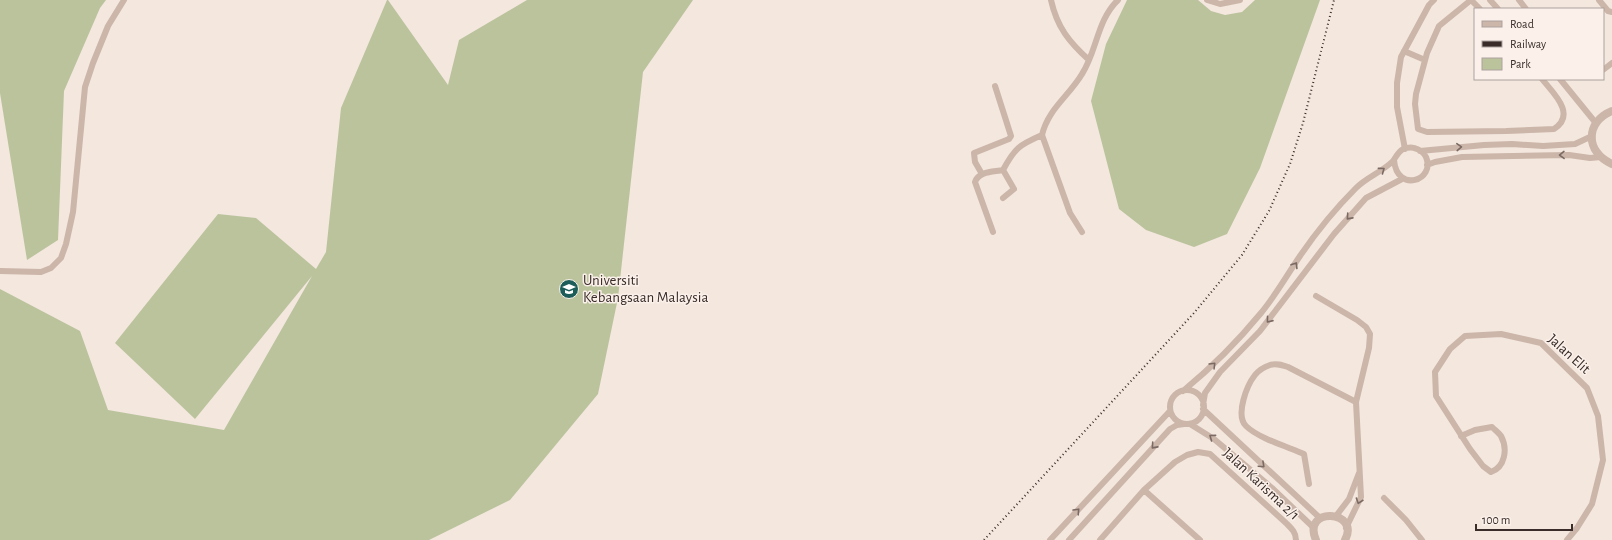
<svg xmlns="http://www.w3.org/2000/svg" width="1612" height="540" font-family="'Alegreya Sans',sans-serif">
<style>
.green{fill:#bbc39d}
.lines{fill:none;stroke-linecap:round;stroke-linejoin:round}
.minor{stroke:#ccb5a9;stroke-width:6}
.tertiary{stroke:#ccb5a9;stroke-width:8}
.rail{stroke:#392c29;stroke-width:2;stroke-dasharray:1 3;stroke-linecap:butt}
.oneway{stroke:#7b6a63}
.labels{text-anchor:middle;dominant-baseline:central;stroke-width:3;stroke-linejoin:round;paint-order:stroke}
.poi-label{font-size:15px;fill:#392c29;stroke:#fbf1ea;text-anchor:start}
.street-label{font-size:15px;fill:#392c29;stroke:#fbf1ea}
</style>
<rect width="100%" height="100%" fill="#f3e7de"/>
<path class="green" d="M 0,0 L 106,0 L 100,8 L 64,91 L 58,240 L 27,260 L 0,93 Z
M 387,0 L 388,0 L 448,85 L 459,40 L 527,0 L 693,0 L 643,72 L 618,298 L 598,394 L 510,500 L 429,540 L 0,540 L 0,289 L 80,331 L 108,410 L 224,430 L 312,276 L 195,419 L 115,343 L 218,214 L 256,218 L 316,269 L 326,252 L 341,108 Z
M 1127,0 L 1198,0 L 1211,11 L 1225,15 L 1242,12 L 1255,0 L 1320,0 L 1260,168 L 1227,234 L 1194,247 L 1146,230 L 1119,209 L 1091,101 L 1106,44 Z"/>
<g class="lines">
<path class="minor" d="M 1051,0 C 1057,27 1069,42 1089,60
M 1207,0 L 1220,4 L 1240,0
M 1471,0 L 1439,26 L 1427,53 L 1416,94 L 1415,104 L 1418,129 L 1427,132 L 1506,131 L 1554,129 C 1577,114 1553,93 1542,79
M 1471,0 L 1480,9
M 1490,0 L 1498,9
M 1519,0 L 1526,9
M 1599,0 L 1608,11 L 1612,12
M 1404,51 L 1425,60
M 1603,70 L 1612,63
M 1560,79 L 1595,122
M 1405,149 L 1397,107 L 1397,83 L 1401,57 L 1429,5 L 1434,0
M 1420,151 L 1484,145 L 1512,144 L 1543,146 L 1575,144 L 1592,136
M 1427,165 L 1435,162 L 1462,157 L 1569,155 L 1590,158 L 1601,157
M 982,174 L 975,162 L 974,153 L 1009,139 L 1011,136 L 995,86
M 1003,198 L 1014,189 L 1003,170
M 993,232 L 975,182 C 979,171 993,172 1003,170 C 1015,148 1019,145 1042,135
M 1082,232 L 1070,213 L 1042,135 C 1048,109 1069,96 1082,74 C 1097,51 1097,20 1118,0
M 0,271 L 41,272 L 51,268 L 61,258 L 66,244 L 73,212 L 85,87 L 93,63 L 108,26 L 124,0
M 1316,296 L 1357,320 L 1366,327 L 1370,334 L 1369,348 L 1356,402 L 1361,497 L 1346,528
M1170 407a17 17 0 1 1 34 0a17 17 0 1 1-34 0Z
M 1183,391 C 1211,368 1238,341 1261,313 C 1276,295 1287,275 1300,256 C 1317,231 1335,209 1356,188 C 1367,177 1382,172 1393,161 C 1396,157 1398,152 1403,149 C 1406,148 1411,147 1414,148 C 1419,149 1424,153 1426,157 C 1436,180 1397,194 1394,160
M 1203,405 L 1205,393 L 1220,372 L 1260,331 L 1334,234 L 1366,198 L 1402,179
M 1203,409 L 1320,518
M 1190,424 L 1214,439 L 1272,488 L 1314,528
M 1461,436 L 1475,430 L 1492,427 C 1495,430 1499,433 1501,436 C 1508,449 1505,467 1491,472 L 1483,466 L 1470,449 L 1436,396 L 1435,372 L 1450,349 L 1465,336 L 1501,334 L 1541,343 L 1587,388 L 1598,416 L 1603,460 L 1592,504 L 1577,528 L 1567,540
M 1309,484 L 1304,454 C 1288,447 1258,438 1246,426 C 1235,415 1247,385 1255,375 C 1259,370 1264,367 1270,365 C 1276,363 1282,365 1288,367 L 1356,402
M 1144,490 L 1200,540
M 1384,498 L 1406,520 L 1422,540
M 1336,516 L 1349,499 L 1359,473
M 1050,540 L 1170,411
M 1069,540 L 1170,429 L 1177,425 L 1184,424
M 1100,540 L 1144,490 L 1175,462 L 1187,455 L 1198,452 L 1210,454 L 1286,523 C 1291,528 1296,532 1296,540"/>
<path class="tertiary" d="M 1612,111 C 1585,122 1585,152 1612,164
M 1316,540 C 1301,506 1361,510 1345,540"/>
<path class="rail" d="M 984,540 L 1194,313 L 1242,255 L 1269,211 L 1290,164 L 1303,123 L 1334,0"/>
</g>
<defs><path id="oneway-chevron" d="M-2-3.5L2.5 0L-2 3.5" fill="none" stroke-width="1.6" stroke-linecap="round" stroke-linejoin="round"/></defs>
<g class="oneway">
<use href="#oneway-chevron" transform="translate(1459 147) rotate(-3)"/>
<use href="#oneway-chevron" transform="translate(1562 155) rotate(179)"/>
<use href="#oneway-chevron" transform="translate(1382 170) rotate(-36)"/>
<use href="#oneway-chevron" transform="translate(1349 217) rotate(132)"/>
<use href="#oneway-chevron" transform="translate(1295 265) rotate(-58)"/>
<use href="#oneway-chevron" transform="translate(1269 320) rotate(129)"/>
<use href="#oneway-chevron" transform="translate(1213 365) rotate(-45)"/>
<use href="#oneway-chevron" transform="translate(1212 437) rotate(-144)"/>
<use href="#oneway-chevron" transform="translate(1154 446) rotate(132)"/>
<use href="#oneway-chevron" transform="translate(1262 465) rotate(43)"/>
<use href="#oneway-chevron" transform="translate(1359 501) rotate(109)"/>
<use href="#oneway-chevron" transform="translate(1077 511) rotate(-47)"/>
</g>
<defs>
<symbol id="university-disc" viewBox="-11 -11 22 22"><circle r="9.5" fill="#1c5d5a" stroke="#fbf1ea"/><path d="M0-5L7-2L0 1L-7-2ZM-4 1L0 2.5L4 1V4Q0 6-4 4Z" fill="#fff"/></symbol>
</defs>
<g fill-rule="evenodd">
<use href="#university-disc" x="558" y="278" width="22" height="22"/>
</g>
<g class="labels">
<g class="poi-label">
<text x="583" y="280">Universiti<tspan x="583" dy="17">Kebangsaan Malaysia</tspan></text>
</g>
<g class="street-label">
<text transform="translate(1569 354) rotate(42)">Jalan Elit</text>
<text transform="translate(1261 484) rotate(43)">Jalan Karisma 2/1</text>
</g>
</g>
<rect x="1474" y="8" width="130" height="72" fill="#fbf1ea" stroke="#ada29d"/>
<rect x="1482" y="21" width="20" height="6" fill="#ccb5a9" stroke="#ada29d"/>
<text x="1510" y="28" font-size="12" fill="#392c29">Road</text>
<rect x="1482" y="41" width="20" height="6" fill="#392c29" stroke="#ada29d"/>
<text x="1510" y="48" font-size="12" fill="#392c29">Railway</text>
<rect x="1482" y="58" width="20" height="12" fill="#bbc39d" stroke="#ada29d"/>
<text x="1510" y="68" font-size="12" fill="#392c29">Park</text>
<path d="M1476 524v6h96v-6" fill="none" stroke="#392c29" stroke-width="2"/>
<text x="1482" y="524" font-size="12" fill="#392c29" stroke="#fbf1ea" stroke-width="3" paint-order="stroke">100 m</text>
</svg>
